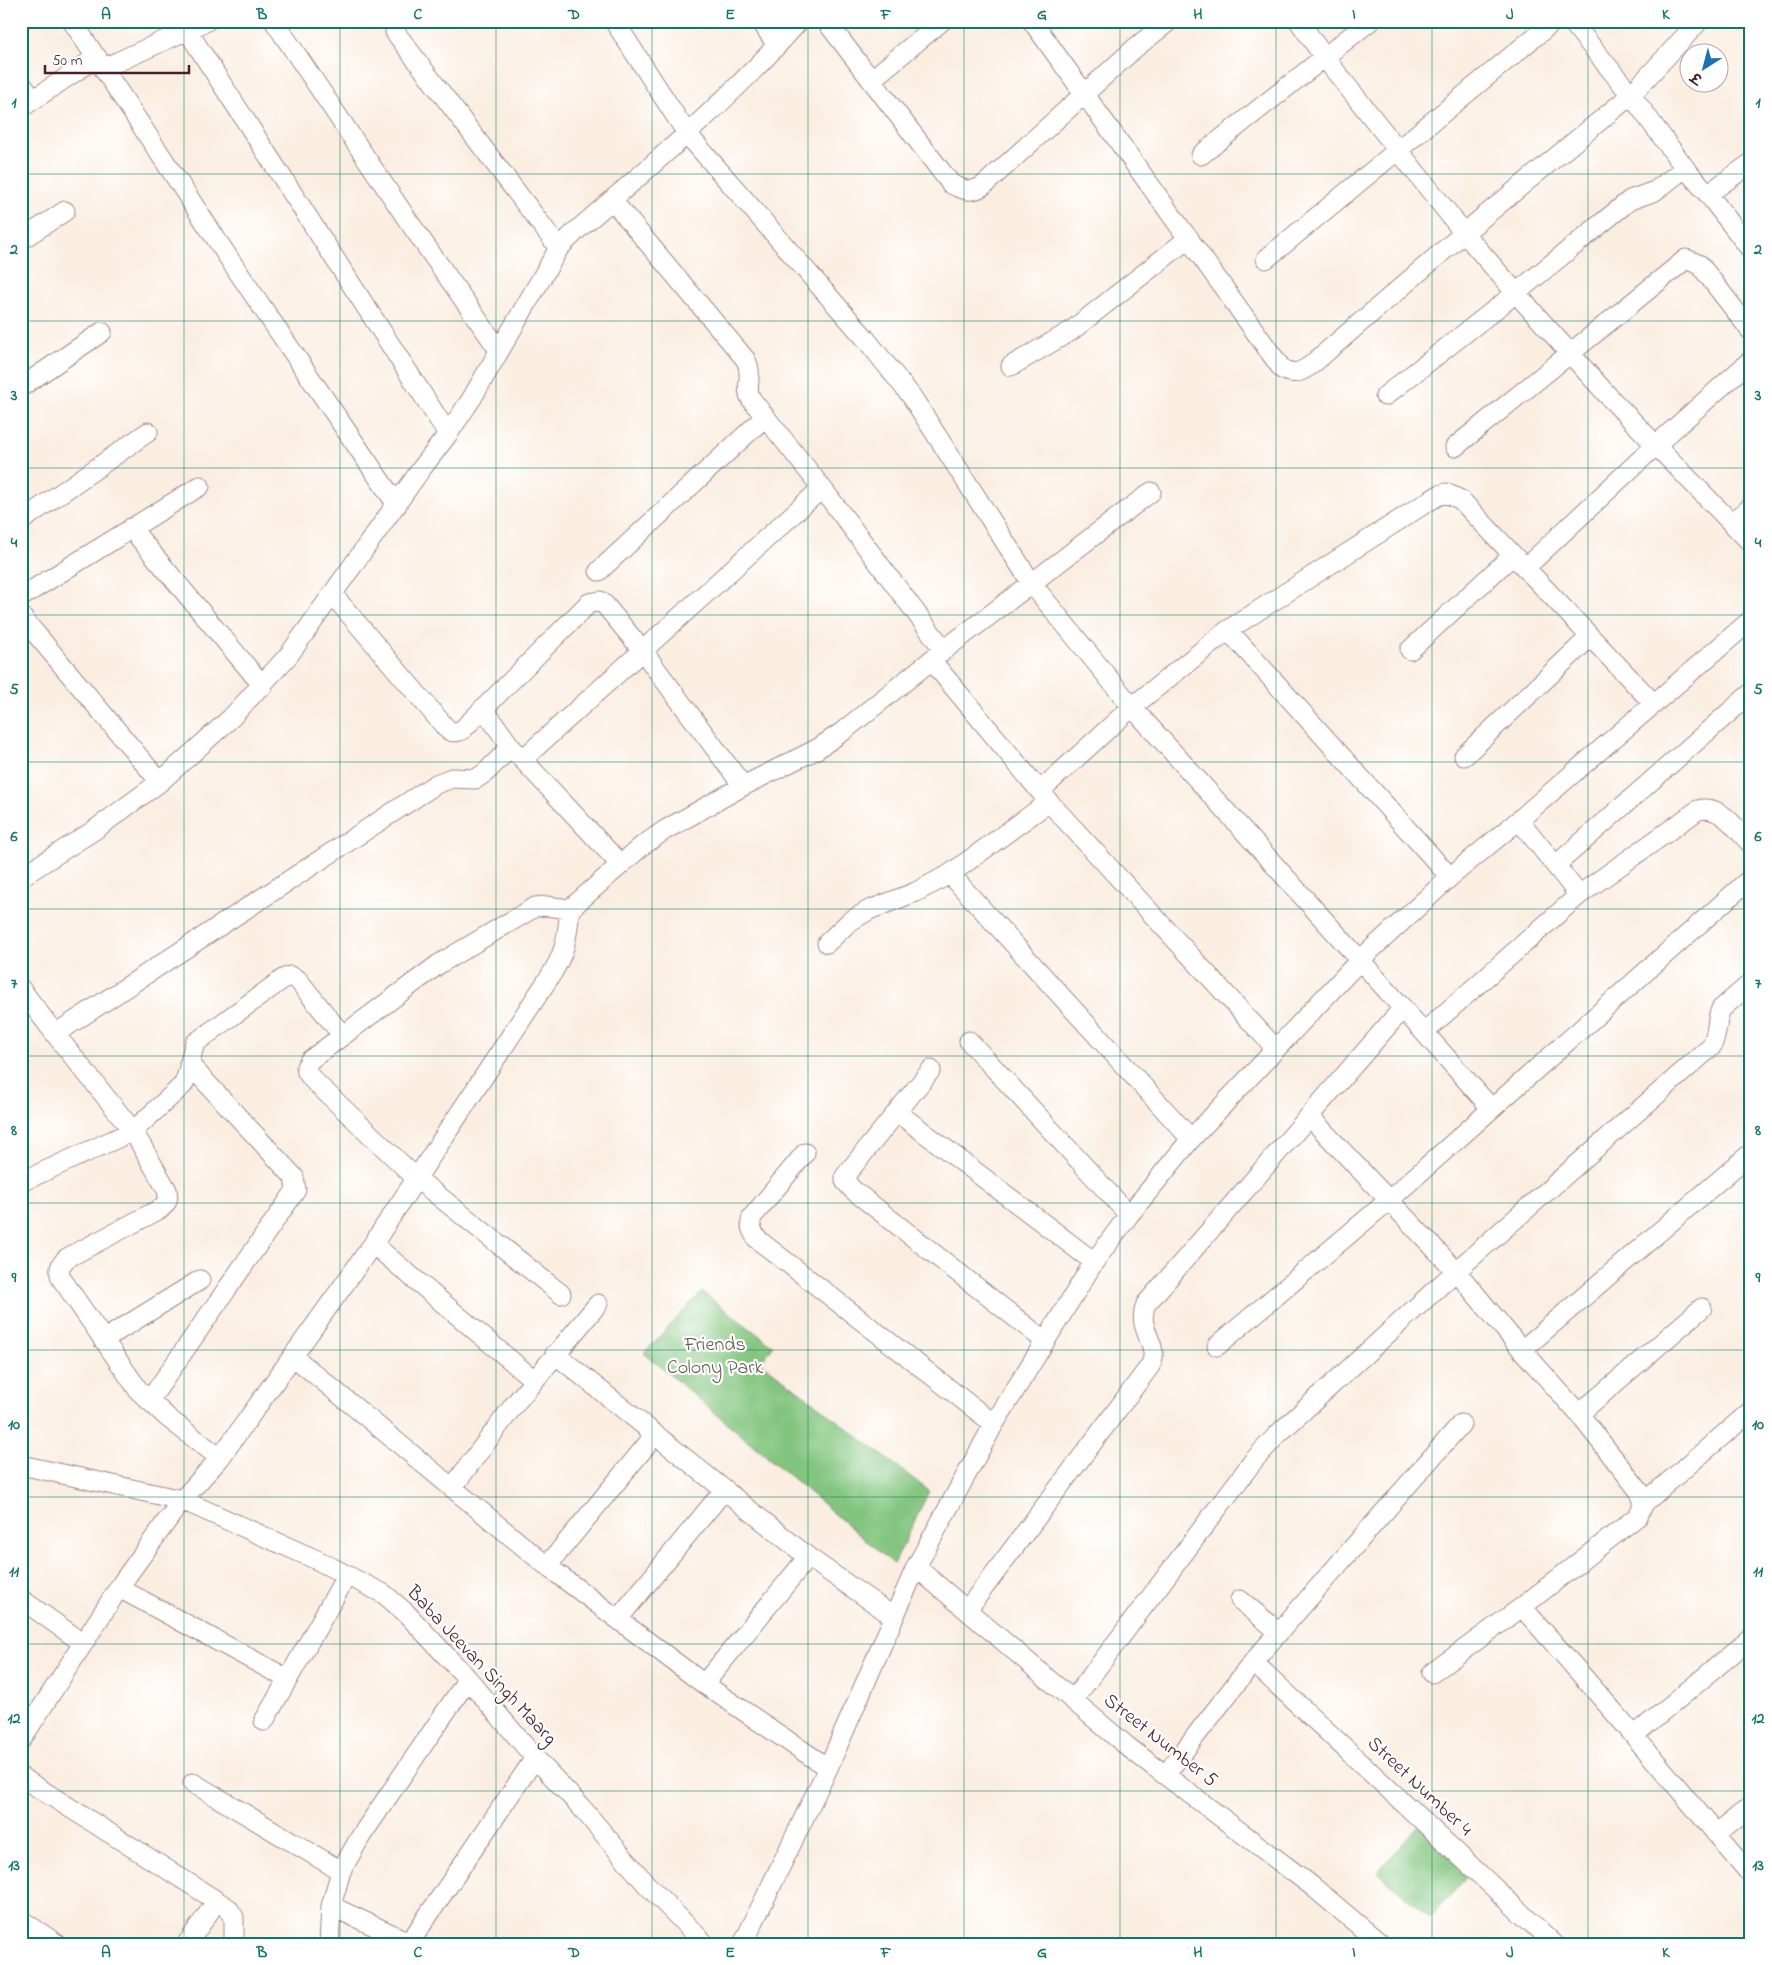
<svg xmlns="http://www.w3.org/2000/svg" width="1772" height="1965" font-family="'Indie Flower','Playpen Sans Deva',sans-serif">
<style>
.green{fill:#82c57e;stroke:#667254}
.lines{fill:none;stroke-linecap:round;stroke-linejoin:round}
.minor-casing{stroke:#a28686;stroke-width:21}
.minor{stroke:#fff;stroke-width:19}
.grid{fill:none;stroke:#0f766e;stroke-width:1;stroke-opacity:0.55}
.labels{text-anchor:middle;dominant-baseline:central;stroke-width:4.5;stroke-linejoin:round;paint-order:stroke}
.park-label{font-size:20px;fill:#5e5948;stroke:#fff}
.street-label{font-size:20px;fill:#4a1f2b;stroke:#fff}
.neatline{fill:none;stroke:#0f766e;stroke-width:2}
.grid-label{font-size:16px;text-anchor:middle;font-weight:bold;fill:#0f766e}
</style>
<rect width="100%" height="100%" fill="#fff"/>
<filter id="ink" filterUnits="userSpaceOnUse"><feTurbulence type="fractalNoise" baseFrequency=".02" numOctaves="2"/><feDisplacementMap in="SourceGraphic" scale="10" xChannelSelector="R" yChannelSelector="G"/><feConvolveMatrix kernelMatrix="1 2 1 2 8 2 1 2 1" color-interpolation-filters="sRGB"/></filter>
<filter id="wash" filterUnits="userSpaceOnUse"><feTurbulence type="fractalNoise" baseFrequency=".0096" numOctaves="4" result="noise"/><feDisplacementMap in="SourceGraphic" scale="20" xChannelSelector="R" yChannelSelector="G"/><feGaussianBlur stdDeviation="1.12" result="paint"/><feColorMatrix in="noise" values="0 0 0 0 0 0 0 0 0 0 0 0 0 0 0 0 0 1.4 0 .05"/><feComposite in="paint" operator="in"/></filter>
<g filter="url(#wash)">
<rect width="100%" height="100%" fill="#faeee1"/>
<path class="green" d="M 702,1292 L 773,1346 L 761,1362 L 929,1491 L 894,1564 L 644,1353 Z
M 1419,1825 L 1472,1871 L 1430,1918 L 1378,1872 Z"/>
</g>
<g filter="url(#ink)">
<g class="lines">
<defs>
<path id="minor" d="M 72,21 L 234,266 L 397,505
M 274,21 L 409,222 L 499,350
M 614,21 L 688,135 L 865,338 L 912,397 L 1032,584 L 1132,707 L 1360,960 L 1491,1108
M 761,21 L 777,46
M 826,21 L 951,184 C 964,190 971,194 984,185 L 1135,48 L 1169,21
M 1032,21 L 1282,369 C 1294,375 1299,373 1310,366 L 1464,233 L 1631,95 L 1699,21
M 1299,21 L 1324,57 L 1464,233 L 1516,293 L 1611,399 L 1751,543
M 1571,21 L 1631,95 L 1685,168 L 1708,194 L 1751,250
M 187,30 L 448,434
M 395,32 L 559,248
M 104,68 L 207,21
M 871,80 L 942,21
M 21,83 L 33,100
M 21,108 L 97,57
M 1201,155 L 1370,21
M 1708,194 L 1751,163
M 612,200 L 746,360 C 754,376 744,388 751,399 L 822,488 L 944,650
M 21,240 L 65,211
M 1266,259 L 1554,21
M 1011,366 L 1071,331 L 1189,238
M 21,387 L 102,332
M 1385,396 L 1516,293 L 1630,200 L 1655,191 L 1685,168
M 1455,447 L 1686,259 L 1700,265 L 1751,331
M 21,521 L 148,432
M 1732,523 L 1751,507
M 131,528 L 263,686
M 1525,568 L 1656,445 L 1751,360
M 599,571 L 765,417
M 333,595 L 446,728 C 451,733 455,733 462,730 L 589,603 L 600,601 L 605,605 L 642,650 L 743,786
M 21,597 L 200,486
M 21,616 L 160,782
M 1228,630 L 1450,877
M 1410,650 L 1513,555
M 931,660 L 1049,802 L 1276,1049
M 483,708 L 511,747 L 621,865
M 1464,756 L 1590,637
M 523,759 L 822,488
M 1040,791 L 1132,707 L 1228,630 L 1418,508 L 1439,495 L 1446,493 L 1461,500 L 1654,704
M 1519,820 L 1579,895
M 1556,865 L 1751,693
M 950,874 L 1191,1139
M 21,877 L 93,831 L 160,782 L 231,718 L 289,655 L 422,468 L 448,434 L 472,398 L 559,248 L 575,232 C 652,165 731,99 799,21
M 827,943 L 849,922 L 869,910 L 916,892 L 950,874 L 1049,802
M 21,989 L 55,1034 L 133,1131 L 167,1190 C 169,1200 167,1203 160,1209 L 67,1258 C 60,1265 58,1269 61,1278 L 139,1391 L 168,1418 L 220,1458
M 1424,1032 L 1579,895 L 1698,810 C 1721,804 1736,829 1751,844
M 55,1034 L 436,784 L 452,778 L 476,779 L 486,772 L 511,747
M 969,1041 L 1129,1215
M 931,1070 L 845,1176 L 845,1181 L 853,1190 L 1045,1341
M 897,1112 L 1094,1262
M 1309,1116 L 1456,1271 L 1522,1350 L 1579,1414 L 1640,1492 L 1644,1503 L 1638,1516 L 1522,1607 L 1432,1673
M 805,1153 L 752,1217 C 749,1226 752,1231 757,1239 L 994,1424
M 21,1182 L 133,1131 L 183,1085 C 190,1072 190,1057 195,1043 L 283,979 L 290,976 L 298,980 L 342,1035
M 373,1244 L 534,1380
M 561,1294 L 416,1178 L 312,1079 L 307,1072 L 306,1067 L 310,1060 L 439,964 L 535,907 L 546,906 L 570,909 L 642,846 L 665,830 L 743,786 L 817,749 L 842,732 L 944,650 L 1151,492
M 103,1340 L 200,1280
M 1217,1346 L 1388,1201 L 1751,878
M 1522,1350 L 1751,1153
M 555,1354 L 808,1557 L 894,1617
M 294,1357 L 547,1566 L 704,1684 L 828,1768
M 149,1401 L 296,1190 L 294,1177 L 189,1064
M 1579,1414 L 1702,1308
M 21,1465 L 182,1500 L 317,1560 L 384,1594 L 406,1613 L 468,1679 L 535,1758 L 581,1807 L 647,1885 L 705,1944
M 452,1488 L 514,1405 L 598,1304
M 1644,1503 L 1751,1411
M 547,1566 L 655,1435
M 916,1567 L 1128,1747 L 1312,1886 L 1381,1944
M 119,1588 L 288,1679
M 21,1599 L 83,1643
M 1240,1600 L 1279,1632
M 1522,1607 L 1620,1719 L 1751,1875
M 967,1610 L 1150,1366 C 1162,1345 1135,1330 1146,1304 L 1403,1008
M 618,1619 L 725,1489
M 1253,1662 L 1554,1944
M 704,1684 L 808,1557
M 1073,1700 L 1254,1460 L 1278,1434 L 1456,1271 L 1711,1047 C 1719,1033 1715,1022 1721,1009 L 1751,983
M 264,1721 L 347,1575
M 1634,1736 L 1751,1638
M 21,1740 L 124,1580 L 182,1500 L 220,1458 L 373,1244 L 547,981 C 565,955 567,940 570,909
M 1166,1774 L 1253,1662 L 1461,1424
M 21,1777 L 228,1908 L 234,1917 L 234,1944
M 193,1783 L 341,1871
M 1716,1834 L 1751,1806
M 331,1906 L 413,1944
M 21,1920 L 57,1944
M 410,1942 L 535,1758
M 187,1944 L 216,1902
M 329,1944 L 331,1906 L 341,1871 L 361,1836 L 468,1679
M 743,1944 L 828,1768 L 916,1567 L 994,1424 L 1094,1262 L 1129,1215 L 1191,1139 L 1360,960 L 1450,877 L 1519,820 L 1751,620"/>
</defs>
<use href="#minor" class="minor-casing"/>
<use href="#minor" class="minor"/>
</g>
</g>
<path class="grid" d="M 184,21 L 184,1944M 340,21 L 340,1944M 496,21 L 496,1944M 652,21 L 652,1944M 808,21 L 808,1944M 964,21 L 964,1944M 1120,21 L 1120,1944M 1276,21 L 1276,1944M 1432,21 L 1432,1944M 1588,21 L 1588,1944M 21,174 L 1751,174M 21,321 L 1751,321M 21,468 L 1751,468M 21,615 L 1751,615M 21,762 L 1751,762M 21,909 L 1751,909M 21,1056 L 1751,1056M 21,1203 L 1751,1203M 21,1350 L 1751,1350M 21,1497 L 1751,1497M 21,1644 L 1751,1644M 21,1791 L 1751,1791"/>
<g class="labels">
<g class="park-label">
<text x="715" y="1345">Friends<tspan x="715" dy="23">Colony Park</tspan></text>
</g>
<g class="street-label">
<text transform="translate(481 1666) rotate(47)">Baba Jeevan Singh Maarg</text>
<text transform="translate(1160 1741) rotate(38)">Street Number 5</text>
<text transform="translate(1419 1787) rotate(43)">Street Number 4</text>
</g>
</g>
<rect width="1772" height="1965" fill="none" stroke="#fff" stroke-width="55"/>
<g transform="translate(1704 68) rotate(216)"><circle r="24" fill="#ffffff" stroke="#b7a5aa"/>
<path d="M0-4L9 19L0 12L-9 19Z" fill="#1f6fb2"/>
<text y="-8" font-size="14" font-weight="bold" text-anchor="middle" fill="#4a1f2b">उ</text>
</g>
<path d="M45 65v8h144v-8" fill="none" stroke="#4a1f2b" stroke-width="2.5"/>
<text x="52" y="65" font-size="15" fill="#4a1f2b" stroke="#ffffff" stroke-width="4" paint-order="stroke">50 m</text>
<rect x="28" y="28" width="1716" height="1910" class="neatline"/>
<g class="grid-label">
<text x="106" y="19">A</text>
<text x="262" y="19">B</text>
<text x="418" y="19">C</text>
<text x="574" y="19">D</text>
<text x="730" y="19">E</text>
<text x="886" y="19">F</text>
<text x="1042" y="19">G</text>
<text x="1198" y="19">H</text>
<text x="1354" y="19">I</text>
<text x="1510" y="19">J</text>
<text x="1666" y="19">K</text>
<text x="14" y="107">1</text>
<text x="1758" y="107">1</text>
<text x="14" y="254">2</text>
<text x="1758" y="254">2</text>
<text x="14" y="400">3</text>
<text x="1758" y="400">3</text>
<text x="14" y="547">4</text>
<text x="1758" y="547">4</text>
<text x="14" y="694">5</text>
<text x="1758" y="694">5</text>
<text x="14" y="841">6</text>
<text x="1758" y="841">6</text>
<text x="14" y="988">7</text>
<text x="1758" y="988">7</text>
<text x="14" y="1135">8</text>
<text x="1758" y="1135">8</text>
<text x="14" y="1282">9</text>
<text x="1758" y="1282">9</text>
<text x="14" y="1429">10</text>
<text x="1758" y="1429">10</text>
<text x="14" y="1576">11</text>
<text x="1758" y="1576">11</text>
<text x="14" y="1723">12</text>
<text x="1758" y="1723">12</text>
<text x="14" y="1870">13</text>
<text x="1758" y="1870">13</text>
<text x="106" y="1957">A</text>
<text x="262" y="1957">B</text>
<text x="418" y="1957">C</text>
<text x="574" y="1957">D</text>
<text x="730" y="1957">E</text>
<text x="886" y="1957">F</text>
<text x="1042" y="1957">G</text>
<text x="1198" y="1957">H</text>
<text x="1354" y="1957">I</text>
<text x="1510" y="1957">J</text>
<text x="1666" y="1957">K</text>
</g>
</svg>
